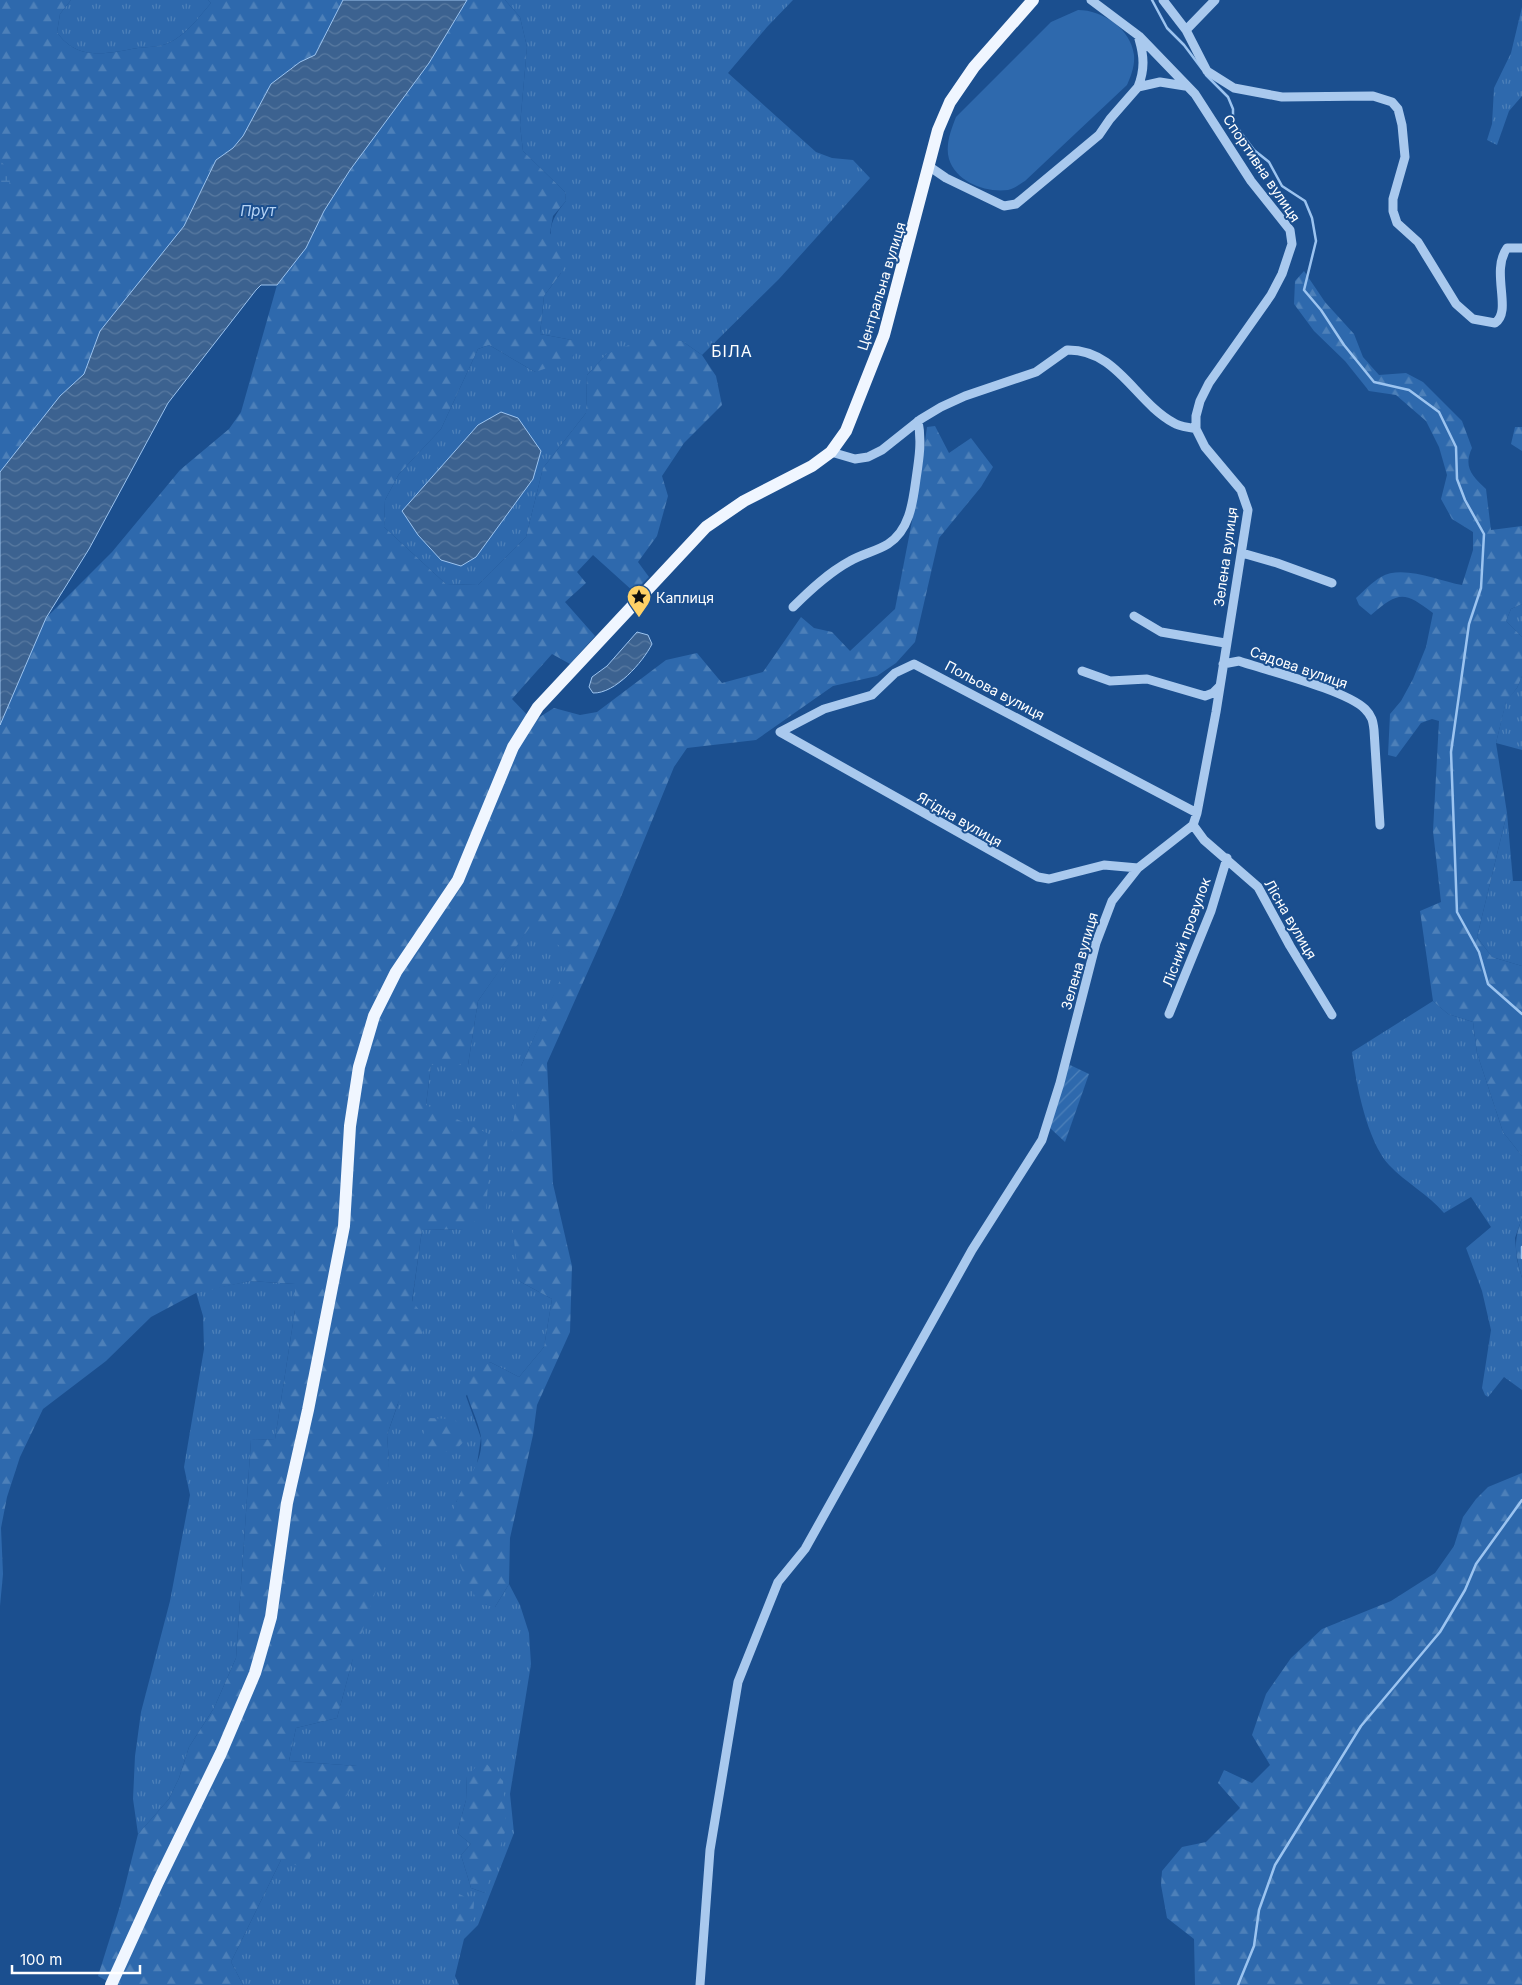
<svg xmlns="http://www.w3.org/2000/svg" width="1522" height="1985" font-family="Inter,sans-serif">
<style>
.grass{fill:url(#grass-tufts);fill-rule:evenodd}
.forest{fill:url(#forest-firs)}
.wetland{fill:url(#wetland-marsh)}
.garden{fill:url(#garden-furrows)}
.pitch{fill:#2e69ad}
.water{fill:url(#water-waves);stroke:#9cc4f0}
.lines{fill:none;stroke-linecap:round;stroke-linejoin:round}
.stream{stroke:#9cc4f0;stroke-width:2.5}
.minor{stroke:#a9c9ee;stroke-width:9}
.major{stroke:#f0f6ff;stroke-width:12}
.labels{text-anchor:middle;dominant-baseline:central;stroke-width:4;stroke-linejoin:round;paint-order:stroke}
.street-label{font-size:14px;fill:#fff;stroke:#1b4f8f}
.poi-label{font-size:14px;fill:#fff;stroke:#1b4f8f;text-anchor:start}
.water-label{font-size:15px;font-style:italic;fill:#b5d3f5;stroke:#1b4f8f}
.quarter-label{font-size:16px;letter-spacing:1px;fill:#fff;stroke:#1b4f8f}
</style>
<defs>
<pattern id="grass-tufts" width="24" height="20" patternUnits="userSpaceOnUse" patternTransform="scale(1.25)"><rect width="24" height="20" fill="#2e69ad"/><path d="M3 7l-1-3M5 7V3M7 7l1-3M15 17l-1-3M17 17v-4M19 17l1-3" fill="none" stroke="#4d80b9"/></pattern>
<pattern id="forest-firs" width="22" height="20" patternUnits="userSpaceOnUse" patternTransform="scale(1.25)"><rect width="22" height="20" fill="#2e69ad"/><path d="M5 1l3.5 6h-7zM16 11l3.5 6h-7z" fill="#4d80b9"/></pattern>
<pattern id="wetland-marsh" width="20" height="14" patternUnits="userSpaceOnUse" patternTransform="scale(1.25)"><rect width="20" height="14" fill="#2e69ad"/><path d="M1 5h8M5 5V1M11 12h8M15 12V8" fill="none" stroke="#4d80b9"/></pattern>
<pattern id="garden-furrows" width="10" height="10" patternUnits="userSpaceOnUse" patternTransform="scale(1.25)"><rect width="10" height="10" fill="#2e69ad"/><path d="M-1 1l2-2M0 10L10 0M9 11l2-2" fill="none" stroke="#4d80b9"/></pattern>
<pattern id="water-waves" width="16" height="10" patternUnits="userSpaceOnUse" patternTransform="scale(1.25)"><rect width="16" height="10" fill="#3c6290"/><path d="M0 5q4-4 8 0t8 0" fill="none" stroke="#597aa1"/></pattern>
</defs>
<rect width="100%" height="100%" fill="#1b4f8f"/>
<path class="grass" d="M 71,0 L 208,0 L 211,3 C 198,18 187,34 169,43 C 160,47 147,47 138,48 C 108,53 77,62 57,32 L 60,14 Z
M 505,0 L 793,0 L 767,27 L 728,73 L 816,152 L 832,158 L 853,160 L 870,178 L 779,279 L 702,355 L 682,341 L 607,354 L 587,375 L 586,413 L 543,468 L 526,537 L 478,585 L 446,584 L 384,527 L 385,500 L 399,474 L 441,429 L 478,349 L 489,345 L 535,372 L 572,340 L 540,334 L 544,296 L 561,273 C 552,240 541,230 566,201 L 565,192 L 523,151 L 520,125 L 527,47 L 520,17 ZM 533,479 L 506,513 L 418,535 Z
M 1522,7 L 1522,96 L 1509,111 L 1497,145 L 1487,140 L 1492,124 L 1494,88 L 1511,53 Z
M 1522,604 L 1522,637 L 1506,621 L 1511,609 Z
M 1522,676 L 1522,750 L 1496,743 L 1506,701 L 1517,688 Z
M 1507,813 L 1513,881 L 1522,881 L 1522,966 L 1492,957 L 1477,937 Z
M 530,926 L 573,954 L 521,1066 L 519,1281 L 552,1299 L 544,1347 L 519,1377 L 490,1362 L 466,1396 L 481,1438 L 476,1470 L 456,1502 L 495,1607 L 509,1584 L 520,1605 L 529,1633 L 531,1664 L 510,1794 L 514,1833 L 478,1925 L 464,1939 L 455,1976 L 459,1985 L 243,1985 L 231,1962 L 281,1860 L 357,1766 L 289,1761 L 296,1728 L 337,1718 L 352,1662 L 389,1462 L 387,1435 L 398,1404 L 422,1230 L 464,1229 L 426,1105 L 431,1065 L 468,1065 L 478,1001 ZM 467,1776 L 485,1893 L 471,1888 L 461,1855 L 471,1844 L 457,1833 L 466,1800 Z
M 1433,1001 L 1448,1014 L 1473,1022 L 1477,1053 L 1503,1132 L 1522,1156 L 1522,1218 L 1515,1238 L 1517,1260 L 1522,1278 L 1522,1390 L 1504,1377 L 1488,1397 L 1485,1395 L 1482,1388 L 1491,1330 L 1482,1291 L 1466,1248 L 1491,1227 L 1471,1197 L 1444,1213 C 1428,1194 1406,1183 1389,1165 C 1367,1141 1356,1084 1352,1052 Z
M 250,1281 L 295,1284 L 295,1310 L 275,1439 L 251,1440 L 236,1658 L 214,1708 L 189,1747 L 179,1778 L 169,1799 L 138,1834 L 133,1799 L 135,1756 L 141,1712 L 170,1601 L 190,1495 L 184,1467 L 204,1349 L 203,1316 L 196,1292 Z"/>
<path class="forest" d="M 0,0 L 71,0 L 60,14 L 57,32 C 77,62 108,53 138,48 C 147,47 160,47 169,43 C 187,34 198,18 211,3 L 208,0 L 343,0 L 315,55 L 291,68 L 266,92 L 256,116 L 243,136 L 233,148 L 216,160 L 184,226 L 100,331 L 84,374 L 60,396 L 0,472 Z
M 467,0 L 505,0 L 520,17 L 527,47 L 520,125 L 523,151 L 565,192 L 566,201 L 553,216 L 550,233 L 566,258 L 561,273 L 544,296 L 540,334 L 572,340 L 579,346 L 571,360 L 535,372 L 489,345 L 478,349 L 441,429 L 399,474 L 385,500 L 384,527 L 446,584 L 478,585 L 526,537 L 543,468 L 586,413 L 587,375 L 607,354 L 629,345 L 655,339 L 682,341 L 702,355 L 716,376 L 722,405 L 684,443 L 662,476 L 668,496 L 657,536 L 638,562 L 649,577 L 634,592 L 593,555 L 577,572 L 586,583 L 565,602 L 595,636 L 570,664 L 552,654 L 512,699 L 533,721 L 554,708 L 580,715 L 597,712 L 666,660 L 697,653 L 722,683 L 763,672 L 801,617 L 814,628 L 832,632 L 850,651 L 895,609 L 919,485 L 927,427 L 935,426 L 949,453 L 971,438 L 993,467 L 981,487 L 939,538 L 915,642 L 896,663 L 877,676 L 833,686 L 756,740 L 687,748 L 674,767 L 618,904 L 547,1063 L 553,1184 L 572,1266 L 570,1332 L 537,1405 L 533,1435 L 510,1538 L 509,1584 L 495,1607 L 480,1604 C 463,1577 441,1531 457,1500 C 466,1480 484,1462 481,1437 C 479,1422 466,1398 463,1379 L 490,1362 L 519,1377 L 544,1347 L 552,1299 L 519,1281 L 506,1176 L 521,1066 L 572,954 L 530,927 L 478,1001 L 468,1065 L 431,1065 L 426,1105 L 487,1133 L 488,1182 L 486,1213 L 464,1229 L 422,1230 L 412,1301 L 427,1320 L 387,1435 L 389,1462 L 385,1563 L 352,1662 L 337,1718 L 296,1728 L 289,1761 L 357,1766 L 360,1773 L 304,1868 L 281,1860 L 231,1962 L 243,1985 L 114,1985 L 98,1976 L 120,1906 L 138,1834 L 169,1799 L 179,1778 L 189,1747 L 214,1708 L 236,1658 L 251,1440 L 275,1439 L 295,1310 L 295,1284 L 250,1281 L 196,1293 L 151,1317 L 106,1361 L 43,1409 L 20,1457 L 7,1497 L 1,1528 L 3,1574 L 0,1606 L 0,725 L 46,618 L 112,552 L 180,470 L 229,429 L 241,412 L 277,285 L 306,248 L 324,211 L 350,170 L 429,63 Z
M 1304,271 L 1325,302 L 1354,334 L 1363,357 L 1379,375 L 1406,373 L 1423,382 L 1462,421 L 1472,448 C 1463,467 1472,476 1486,489 L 1491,530 L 1522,526 L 1522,604 L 1511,609 L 1506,621 L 1522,637 L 1522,676 L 1517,688 L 1506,702 L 1496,743 L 1507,813 L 1477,937 L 1492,957 L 1522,966 L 1522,1156 L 1503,1132 L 1477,1053 L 1473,1022 L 1448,1014 L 1433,1001 L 1420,911 L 1441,902 L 1433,831 L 1439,721 L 1432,719 L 1421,723 L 1396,757 L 1388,755 L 1390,714 L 1401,701 L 1413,679 L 1426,647 L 1433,613 C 1404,591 1399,591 1371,615 L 1359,605 L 1356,598 C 1364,591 1372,582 1381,577 C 1402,564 1439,581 1462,585 L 1473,550 L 1473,532 L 1452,519 L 1441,499 L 1447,475 L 1439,447 L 1426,421 L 1396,395 L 1369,391 L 1345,361 L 1314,331 L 1294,304 L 1295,281 Z
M 1515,427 L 1522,427 L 1522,451 L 1511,444 Z
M 1522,1218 L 1522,1278 C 1515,1252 1513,1243 1522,1218 Z
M 428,1418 L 455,1419 L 466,1439 L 455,1451 L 425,1453 L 421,1442 Z
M 1522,1473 L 1522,1985 L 1195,1985 L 1194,1939 L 1167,1918 L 1161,1885 L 1162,1871 L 1182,1847 L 1206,1842 L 1240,1808 L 1218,1783 L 1224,1770 L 1252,1783 L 1270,1765 L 1252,1735 L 1266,1694 L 1291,1658 L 1322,1629 L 1391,1601 L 1435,1573 L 1454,1546 L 1463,1517 L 1476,1499 L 1488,1487 Z
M 483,1760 L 503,1781 L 506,1829 L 485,1893 L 471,1888 L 461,1855 L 471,1844 L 457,1833 L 466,1800 L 467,1776 Z
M 459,1894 L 474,1901 L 473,1919 L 459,1928 L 455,1925 Z"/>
<path class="wetland" d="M 0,160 L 11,173 L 8,191 L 0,196 Z"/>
<path class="garden" d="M 1068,1064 L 1089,1074 L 1065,1142 L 1049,1127 Z"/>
<path class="pitch" d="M 1078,10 C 1103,10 1131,29 1134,55 C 1135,66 1131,76 1127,85 L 1025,181 C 1020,184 1014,189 1008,190 C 986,193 956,182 949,159 C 945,145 951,130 956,117 L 1051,22 Z"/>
<path class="water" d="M 343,0 L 467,0 L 429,63 L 350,170 L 324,211 L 306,248 L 277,285 L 261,285 L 256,290 L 168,403 L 89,549 L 46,618 L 0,725 L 0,472 L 60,396 L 84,374 L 100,331 L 184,226 L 216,160 L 233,148 L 243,136 L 271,84 L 300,62 L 315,55 Z
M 501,412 L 518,418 L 541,451 L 533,479 L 476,557 L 461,566 L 441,560 L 418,535 L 402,511 L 478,425 Z
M 637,632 L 648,635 L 652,644 C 643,662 615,694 593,693 L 589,687 L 592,677 L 607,666 Z"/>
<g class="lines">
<path class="stream" d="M 1152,0 L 1167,28 L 1184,45 L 1202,69
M 1206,75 L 1228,97 L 1233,109 L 1233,122 L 1254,150 L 1269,162 L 1282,186 L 1305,201 L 1312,218 L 1316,241 L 1304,290 L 1321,310 L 1344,345 L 1374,382 L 1409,390 L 1439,412 L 1456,447 L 1457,479 L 1465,500 L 1484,534 L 1481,588 L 1469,624 L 1451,752 L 1457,912 L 1479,952 L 1488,984 L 1522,1014
M 1522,1247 L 1522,1258
M 1238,1985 L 1254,1946 L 1259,1910 L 1275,1865 L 1361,1726 L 1440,1632 L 1465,1590 L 1476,1564 L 1522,1500"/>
<path class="minor" d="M 1163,0 L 1186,30 L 1207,71 L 1234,88 L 1282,97 L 1373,96 L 1392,102 L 1398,109 L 1402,125 L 1405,157 L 1393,199 L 1393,211 L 1397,223 L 1418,242 L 1456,304 L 1473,319 L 1495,323 C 1513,311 1490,272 1507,248 L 1522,248
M 1186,30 L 1215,0
M 1138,87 C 1145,69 1144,56 1139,39
M 930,167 L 946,178 L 1004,206 L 1016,204 L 1099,135 L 1110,119 L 1138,87 L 1160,82 L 1185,86
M 831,452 L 855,459 L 868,457 L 882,450 L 921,419 L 941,407 L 965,396 L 1036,372 L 1067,350 C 1117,349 1135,402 1174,423 C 1180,427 1189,427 1196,429
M 1242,553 L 1277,563 L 1332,583
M 793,607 C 810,590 828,573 850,561 C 862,554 877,551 888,544 C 910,530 913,501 916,479 C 919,459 922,441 918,421
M 1134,616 L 1161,632 L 1225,643
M 1223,664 L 1239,661 C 1268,671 1346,690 1365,709 C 1372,716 1373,721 1374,730 L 1380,825
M 1082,671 L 1110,681 L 1147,679 L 1205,696 L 1213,693 L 1219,687
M 780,732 L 824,709 L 872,695 L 895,673 L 914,664 L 1197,813
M 780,732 L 1038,877 L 1049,879 L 1104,865 L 1138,868
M 1193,825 L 1204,840 L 1258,887 L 1290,946 L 1332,1015
M 1169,1014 L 1211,911 L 1227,858
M 700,1985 L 710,1850 L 738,1682 L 778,1582 L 805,1549 L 972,1250 L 1042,1140 L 1060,1083 L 1096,943 L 1112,901 L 1138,868 L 1193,825 L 1197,813 L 1216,712 L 1248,510 L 1241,490 L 1205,447 L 1196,429 L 1196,416 L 1200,401 L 1209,383 L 1271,295 L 1282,274 L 1292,244 L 1290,230 L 1251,181 L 1195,94 L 1139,36 L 1091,0"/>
<path class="major" d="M 111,1985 L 158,1882 L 221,1753 L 255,1673 L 271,1617 L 287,1503 L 308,1410 L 344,1226 L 350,1126 L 359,1067 L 374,1016 L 396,972 L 458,880 L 513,747 L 538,707 L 706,527 L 744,501 L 812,466 L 831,452 L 846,431 L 884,335 L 938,130 L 950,102 L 974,67 L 1033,0"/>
</g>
<defs>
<symbol id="sight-pin" viewBox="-11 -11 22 30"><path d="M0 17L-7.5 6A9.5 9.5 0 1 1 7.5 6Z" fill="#ffd166" stroke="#1b4f8f"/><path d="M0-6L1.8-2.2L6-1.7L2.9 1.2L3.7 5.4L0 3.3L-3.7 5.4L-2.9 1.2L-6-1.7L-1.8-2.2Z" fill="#111"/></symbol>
</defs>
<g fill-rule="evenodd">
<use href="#sight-pin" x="625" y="583" width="28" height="38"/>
</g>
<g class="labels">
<g class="street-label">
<text transform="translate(1262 168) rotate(56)">Спортивна вулиця</text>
<text transform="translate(881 286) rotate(-73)">Центральна вулиця</text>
<text transform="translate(1225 557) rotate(-82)">Зелена вулиця</text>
<text transform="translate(1299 667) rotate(19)">Садова вулиця</text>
<text transform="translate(995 690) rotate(28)">Польова вулиця</text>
<text transform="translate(960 819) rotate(30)">Ягідна вулиця</text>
<text transform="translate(1291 919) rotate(60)">Лісна вулиця</text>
<text transform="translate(1186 932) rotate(-70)">Лісний провулок</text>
<text transform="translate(1079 961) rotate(-74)">Зелена вулиця</text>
</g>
<g class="poi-label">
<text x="656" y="597">Каплиця</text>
</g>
<g class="water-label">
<text x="258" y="210">Прут</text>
</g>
<g class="quarter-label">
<text x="732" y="351">БІЛА</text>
</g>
</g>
<path d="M12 1965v8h128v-8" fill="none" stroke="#ffffff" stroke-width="2.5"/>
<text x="20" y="1965" font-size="15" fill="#ffffff" stroke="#1b4f8f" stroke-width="4" paint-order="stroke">100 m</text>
</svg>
